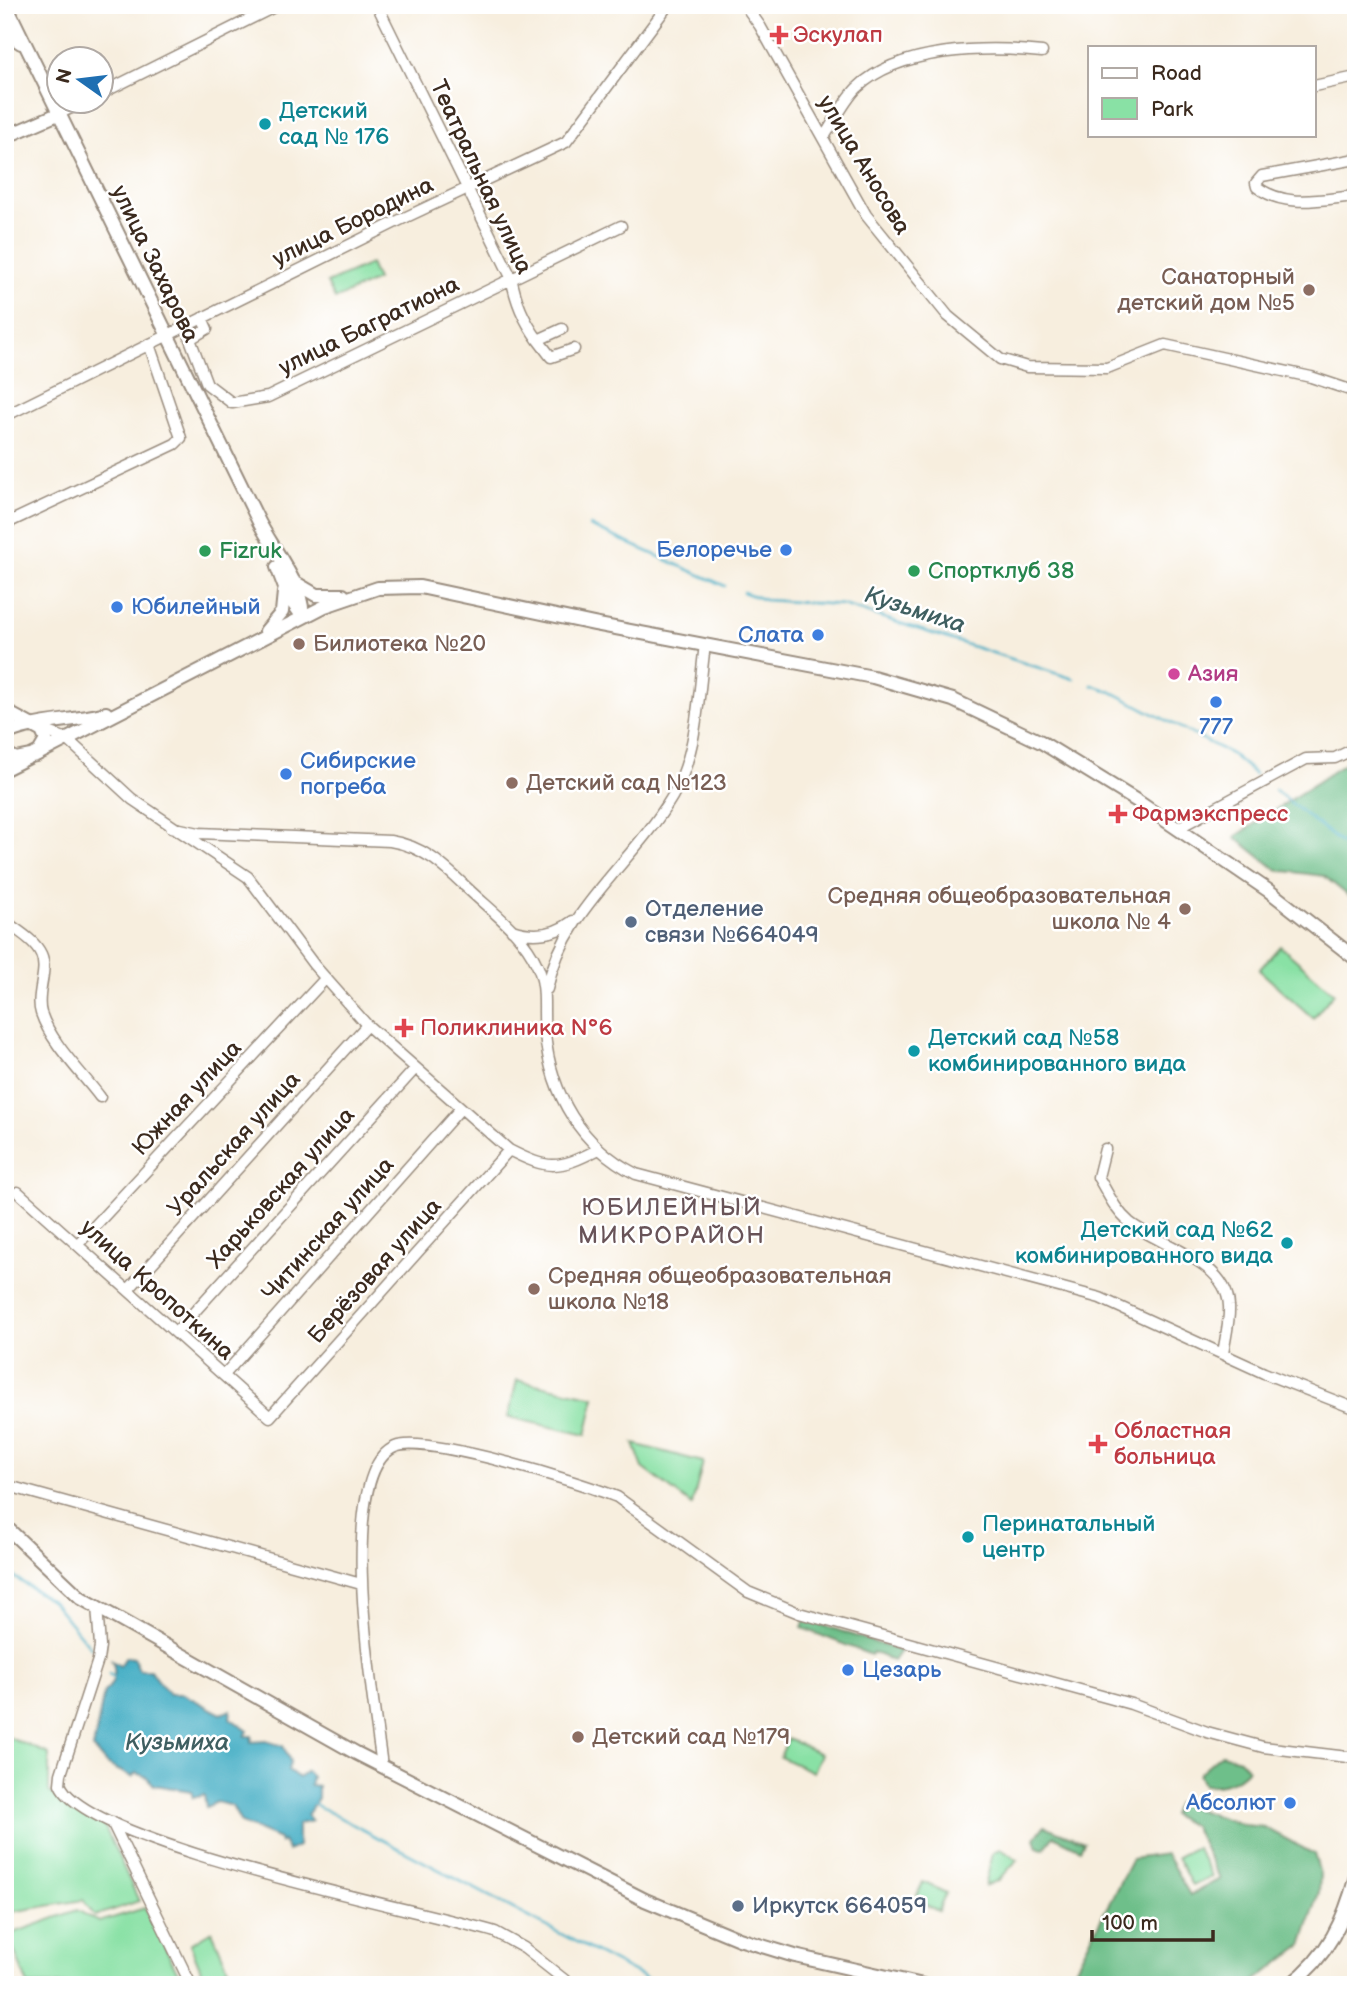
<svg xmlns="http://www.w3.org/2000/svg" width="1361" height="1990" font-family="'Balsamiq Sans',sans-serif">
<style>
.green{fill:#89e1a5;stroke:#628662;stroke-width:2}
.forest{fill:#6ebf8a;stroke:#547454;stroke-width:2}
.water{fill:#45aec5;stroke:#406c72;stroke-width:2}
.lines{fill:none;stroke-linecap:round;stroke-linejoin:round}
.stream{stroke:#45aec5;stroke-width:2.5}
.minor-casing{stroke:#998c7e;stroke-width:13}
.major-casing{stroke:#998c7e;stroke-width:16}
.minor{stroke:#fff;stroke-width:10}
.major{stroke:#fff;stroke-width:12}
.health-dot{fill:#e0444e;stroke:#fff;stroke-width:2.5}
.culture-dot{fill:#0f9aa8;stroke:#fff;stroke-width:2.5}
.education-dot{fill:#8d6e63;stroke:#fff;stroke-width:2.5}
.shop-dot{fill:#3f7fe0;stroke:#fff;stroke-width:2.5}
.leisure-dot{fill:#2e9e5b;stroke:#fff;stroke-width:2.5}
.hotel-dot{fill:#d1479c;stroke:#fff;stroke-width:2.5}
.service-dot{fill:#5c6f8a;stroke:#fff;stroke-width:2.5}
.labels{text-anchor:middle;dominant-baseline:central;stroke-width:5;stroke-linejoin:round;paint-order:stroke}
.health-label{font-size:23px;fill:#be3a42;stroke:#fff;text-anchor:start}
.culture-label{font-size:23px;fill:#0d838f;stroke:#fff;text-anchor:start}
.street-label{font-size:23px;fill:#3b2a1e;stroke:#fff}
.education-label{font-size:23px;fill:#785e54;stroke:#fff;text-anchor:start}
.shop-label{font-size:23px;fill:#366cbe;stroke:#fff;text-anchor:end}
.leisure-label{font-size:23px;fill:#27864d;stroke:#fff;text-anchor:start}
.hotel-label{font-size:23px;fill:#b23c85;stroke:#fff;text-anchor:start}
.service-label{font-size:23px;fill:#4e5e75;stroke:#fff;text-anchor:start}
.water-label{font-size:24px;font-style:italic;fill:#3f5f61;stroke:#fff}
.neighbourhood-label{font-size:24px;letter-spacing:2px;fill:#685358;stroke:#fff}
</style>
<rect width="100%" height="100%" fill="#fff"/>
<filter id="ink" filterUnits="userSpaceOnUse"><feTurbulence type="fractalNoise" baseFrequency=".0143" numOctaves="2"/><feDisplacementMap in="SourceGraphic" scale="14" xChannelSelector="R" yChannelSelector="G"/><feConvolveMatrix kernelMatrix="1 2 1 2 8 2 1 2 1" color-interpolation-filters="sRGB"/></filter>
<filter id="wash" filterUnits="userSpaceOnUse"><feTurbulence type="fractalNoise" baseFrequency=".00686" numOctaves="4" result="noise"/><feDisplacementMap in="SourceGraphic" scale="28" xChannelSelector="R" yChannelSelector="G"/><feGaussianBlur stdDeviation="1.57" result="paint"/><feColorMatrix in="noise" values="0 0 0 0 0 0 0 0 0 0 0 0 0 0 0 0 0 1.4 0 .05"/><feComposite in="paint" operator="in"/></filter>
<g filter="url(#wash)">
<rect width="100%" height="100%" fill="#f7eede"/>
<path class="green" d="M 370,264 L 377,280 L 335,299 L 327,283 Z
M 1280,946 L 1334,993 L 1313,1018 L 1259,970 Z
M 517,1380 L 595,1397 L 586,1435 L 508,1417 Z
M 634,1444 L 703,1462 L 692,1505 L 643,1468 Z
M 5,1736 L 49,1754 L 49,1792 L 104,1825 L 139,1901 L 95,1916 L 83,1900 L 5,1913 Z
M 788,1739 L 821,1754 L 813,1772 L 780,1757 Z
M 1196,1847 L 1212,1876 L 1192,1886 L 1177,1857 Z
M 1001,1849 L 1017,1860 L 999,1880 L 985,1886 L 993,1852 Z
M 923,1882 L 946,1893 L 938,1911 L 915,1899 Z
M 145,1908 L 184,1985 L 28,1985 L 8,1935 L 77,1910 L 99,1922 Z
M 212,1931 L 228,1968 L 204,1978 L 190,1944 Z"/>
<path class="forest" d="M 1356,756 L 1356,902 L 1324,876 L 1277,870 L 1235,837 Z
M 805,1619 L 900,1651 L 893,1661 L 873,1652 L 871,1655 L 802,1628 Z
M 1221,1754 L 1240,1759 L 1248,1769 C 1235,1783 1222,1786 1203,1785 L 1198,1774 Z
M 1177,1803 L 1244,1825 L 1264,1827 L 1314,1854 L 1320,1874 L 1319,1892 L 1302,1946 L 1252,1983 L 1243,1985 L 1079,1985 L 1072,1975 L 1132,1859 L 1166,1854 L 1190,1895 L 1220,1879 L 1193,1826 L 1172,1815 Z
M 1044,1826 L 1084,1842 L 1080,1849 L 1054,1836 L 1044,1849 L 1038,1848 L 1035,1838 Z"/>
<path class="water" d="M 126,1657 L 134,1658 L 139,1670 L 150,1670 L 169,1694 L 183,1694 L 221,1714 L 231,1710 L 230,1718 L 248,1731 L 245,1736 L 252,1736 L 251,1742 L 266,1741 L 283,1746 L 290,1761 L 288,1770 L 299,1778 L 306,1771 L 312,1777 L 310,1785 L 318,1786 L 318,1799 L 307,1815 L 312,1821 L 298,1824 L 298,1846 L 288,1851 L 283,1841 L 280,1843 L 279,1839 L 241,1823 L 232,1806 L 217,1802 L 206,1807 L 204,1795 L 193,1798 L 191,1791 L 154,1785 L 147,1777 L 136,1773 L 132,1777 L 106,1764 L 93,1749 L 104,1692 C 114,1684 117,1672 112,1661 L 120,1666 Z"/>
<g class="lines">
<path class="stream" d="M 590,526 L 725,586
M 743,592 L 765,600 L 843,605 L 1074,679
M 1092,685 L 1110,691 L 1231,754 L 1255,774
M 1275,790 L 1356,855
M 5,1571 L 54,1603 L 91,1648
M 109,1674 L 116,1679
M 314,1804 L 658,1985"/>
</g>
</g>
<g filter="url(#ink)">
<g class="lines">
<defs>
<path id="minor" d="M 377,5 L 511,277 C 516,302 523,319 538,340 L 562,329
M 745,5 L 760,26 L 866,215 L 948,316 L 1000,359 L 1027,367 L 1107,368 L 1165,345 L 1311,377 L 1356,392
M 1314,86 L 1356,77
M 102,93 L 278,5
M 58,114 L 84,102
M 824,137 C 834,122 844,101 857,88 C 899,47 987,46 1042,52
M 1356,159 L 1262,176 L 1256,183 L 1257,187 C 1286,209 1322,199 1356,196
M 202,318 L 207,329 L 190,339 L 207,384 L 232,403 L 268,397 L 621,226
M 538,340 L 551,357 L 574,349
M 5,416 L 402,219 L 566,142 L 668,5
M 5,524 L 175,444 L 181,438 L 149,344
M 38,728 L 67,739 L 132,799 L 248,877 L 314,965 L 367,1025 L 509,1150 C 548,1170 558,1170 597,1150
M 171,827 L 199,833 L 390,841 C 423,846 443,865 466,887 C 491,911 523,933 537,965 C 548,988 542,1010 545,1034 C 551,1095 581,1146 636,1174 L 1100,1298 L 1264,1373 L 1356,1409
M 1178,828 L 1306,759 L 1335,758 L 1356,748
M 5,921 C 16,930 35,940 41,954 C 49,971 35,994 41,1013 C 51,1043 81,1072 100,1097
M 512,930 C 533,937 555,935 573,921
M 547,989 C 563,910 632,864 672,797 C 698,753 698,695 705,645
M 1105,1149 L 1098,1177 C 1108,1193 1114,1209 1129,1222 C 1157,1245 1227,1260 1229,1306 C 1230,1321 1225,1339 1223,1354
M 18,1192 L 270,1417 L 509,1150
M 78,1244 L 325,979
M 129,1289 L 367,1025
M 177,1331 L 414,1070
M 224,1375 L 461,1108
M 5,1485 L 361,1584
M 97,1606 L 100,1646 L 98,1660 L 61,1774 L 60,1784 C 84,1845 422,1910 495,1932 L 524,1948 L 571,1985
M 382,1766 C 375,1710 333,1473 395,1447 C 425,1434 583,1483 617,1497 L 748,1592 L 799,1613 L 1131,1704 L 1207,1732 L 1263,1747 L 1356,1758
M 112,1822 L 191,1985"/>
<path id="major" d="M 6,5 L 259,522 C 271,546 306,590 302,616
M 5,32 L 21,43
M 5,137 L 58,114
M 277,567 L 288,596 L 302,616
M 294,582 L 316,595 L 343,595
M 266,631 L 282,612 L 284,592
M 5,711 L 42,731 L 46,740 L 39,752 L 5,769
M 5,735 C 24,722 79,721 106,713
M 5,747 L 7,754 L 16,759 L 36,755 L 325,606 L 378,588 L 420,587 L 594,624 L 873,677 L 953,700 L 1041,742 L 1137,801 L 1269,891 L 1356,959
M 5,1526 L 81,1598 L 356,1753 L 645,1900 L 739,1939 L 795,1956 L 923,1985
M 1290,1985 C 1328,1956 1344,1921 1356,1876"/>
</defs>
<use href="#minor" class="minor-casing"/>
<use href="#major" class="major-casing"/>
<use href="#minor" class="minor"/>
<use href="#major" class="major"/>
</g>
</g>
<g class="health-dot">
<path d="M775.5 24.5h7v7h7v7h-7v7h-7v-7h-7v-7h7z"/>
<path d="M1114.5 803.5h7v7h7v7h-7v7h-7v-7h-7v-7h7z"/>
<path d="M400.5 1017.5h7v7h7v7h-7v7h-7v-7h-7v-7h7z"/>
<path d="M1094.5 1433.5h7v7h7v7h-7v7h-7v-7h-7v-7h7z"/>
</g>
<g class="culture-dot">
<circle cx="265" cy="124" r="7"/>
<circle cx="914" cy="1051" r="7"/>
<circle cx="1287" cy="1243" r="7"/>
<circle cx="968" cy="1537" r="7"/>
</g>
<g class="education-dot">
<circle cx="1309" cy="290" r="7"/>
<circle cx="299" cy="644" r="7"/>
<circle cx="512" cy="783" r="7"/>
<circle cx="1185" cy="909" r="7"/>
<circle cx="534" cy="1289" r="7"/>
<circle cx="578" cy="1737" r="7"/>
</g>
<g class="shop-dot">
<circle cx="786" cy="550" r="7"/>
<circle cx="117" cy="607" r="7"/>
<circle cx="818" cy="635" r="7"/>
<circle cx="1216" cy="702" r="7"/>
<circle cx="286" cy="774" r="7"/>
<circle cx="848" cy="1670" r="7"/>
<circle cx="1290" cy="1803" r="7"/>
</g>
<g class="leisure-dot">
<circle cx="205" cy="551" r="7"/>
<circle cx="914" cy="571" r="7"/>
</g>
<circle class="hotel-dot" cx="1174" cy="674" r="7"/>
<g class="service-dot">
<circle cx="631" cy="922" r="7"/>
<circle cx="738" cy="1906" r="7"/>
</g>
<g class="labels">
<g class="health-label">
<text x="793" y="35">Эскулап</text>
<text x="1132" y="814">Фармэкспресс</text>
<text x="420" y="1028">Поликлиника N°6</text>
<text x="1114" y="1431">Областная<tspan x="1114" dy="26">больница</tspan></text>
</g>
<g class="culture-label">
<text x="279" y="111">Детский<tspan x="279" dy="26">сад № 176</tspan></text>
<text x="928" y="1038">Детский сад №58<tspan x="928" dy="26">комбинированного вида</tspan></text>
<text x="1273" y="1230" text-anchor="end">Детский сад №62<tspan x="1273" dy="26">комбинированного вида</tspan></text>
<text x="982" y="1524">Перинатальный<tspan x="982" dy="26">центр</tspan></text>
</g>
<g class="street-label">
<text transform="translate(864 165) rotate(59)">улица Аносова</text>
<text transform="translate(481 177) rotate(65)">Театральная улица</text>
<text transform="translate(353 222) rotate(-26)">улица Бородина</text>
<text transform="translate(155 264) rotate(64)">улица Захарова</text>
<text transform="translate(369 326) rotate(-26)">улица Багратиона</text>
<text transform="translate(187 1098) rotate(-47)">Южная улица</text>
<text transform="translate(234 1144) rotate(-48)">Уральская улица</text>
<text transform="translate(281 1188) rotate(-48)">Харьковская улица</text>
<text transform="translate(328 1229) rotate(-48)">Читинская улица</text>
<text transform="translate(375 1271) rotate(-48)">Берёзовая улица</text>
<text transform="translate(157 1290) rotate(42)">улица Кропоткина</text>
</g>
<g class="education-label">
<text x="1295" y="277" text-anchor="end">Санаторный<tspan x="1295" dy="26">детский дом №5</tspan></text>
<text x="313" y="644">Билиотека №20</text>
<text x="526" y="783">Детский сад №123</text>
<text x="1171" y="896" text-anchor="end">Средняя общеобразовательная<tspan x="1171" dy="26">школа № 4</tspan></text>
<text x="548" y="1276">Средняя общеобразовательная<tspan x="548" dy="26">школа №18</tspan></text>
<text x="592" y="1737">Детский сад №179</text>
</g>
<g class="shop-label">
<text x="772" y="550">Белоречье</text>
<text x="131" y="607" text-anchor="start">Юбилейный</text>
<text x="804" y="635">Слата</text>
<text x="1216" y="727" text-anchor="middle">777</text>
<text x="300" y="761" text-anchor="start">Сибирские<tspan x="300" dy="26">погреба</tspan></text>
<text x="862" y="1670" text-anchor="start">Цезарь</text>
<text x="1276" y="1803">Абсолют</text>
</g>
<g class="leisure-label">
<text x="219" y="551">Fizruk</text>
<text x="928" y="571">Спортклуб 38</text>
</g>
<g class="hotel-label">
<text x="1188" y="674">Азия</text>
</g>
<g class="service-label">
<text x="645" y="909">Отделение<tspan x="645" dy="26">связи №664049</tspan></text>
<text x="752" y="1906">Иркутск 664059</text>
</g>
<g class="water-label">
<text transform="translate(915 610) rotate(18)">Кузьмиха</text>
<text x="177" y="1742">Кузьмиха</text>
</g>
<g class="neighbourhood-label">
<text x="672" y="1207">ЮБИЛЕЙНЫЙ<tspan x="672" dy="28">МИКРОРАЙОН</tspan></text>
</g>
</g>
<rect width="1361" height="1990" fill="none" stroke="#fff" stroke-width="28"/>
<rect x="1088" y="46" width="228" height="91" fill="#ffffff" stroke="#b1aaa5" stroke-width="2"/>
<rect x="1102" y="68" width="35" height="10" fill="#ffffff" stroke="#b1aaa5" stroke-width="2"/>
<text x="1151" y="80" font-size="21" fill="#3b2a1e">Road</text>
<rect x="1102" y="98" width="35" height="21" fill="#89e1a5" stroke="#b1aaa5" stroke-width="2"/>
<text x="1151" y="116" font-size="21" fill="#3b2a1e">Park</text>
<g transform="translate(80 80) rotate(284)"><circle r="33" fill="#ffffff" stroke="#b1aaa5" stroke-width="2"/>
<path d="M0-5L12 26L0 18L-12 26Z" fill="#1f6fb2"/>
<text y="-10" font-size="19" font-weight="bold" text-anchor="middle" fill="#3b2a1e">N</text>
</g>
<path d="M1092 1930v10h121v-10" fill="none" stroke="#3b2a1e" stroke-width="3.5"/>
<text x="1102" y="1930" font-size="21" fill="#3b2a1e" stroke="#ffffff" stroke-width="5" paint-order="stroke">100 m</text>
</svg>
